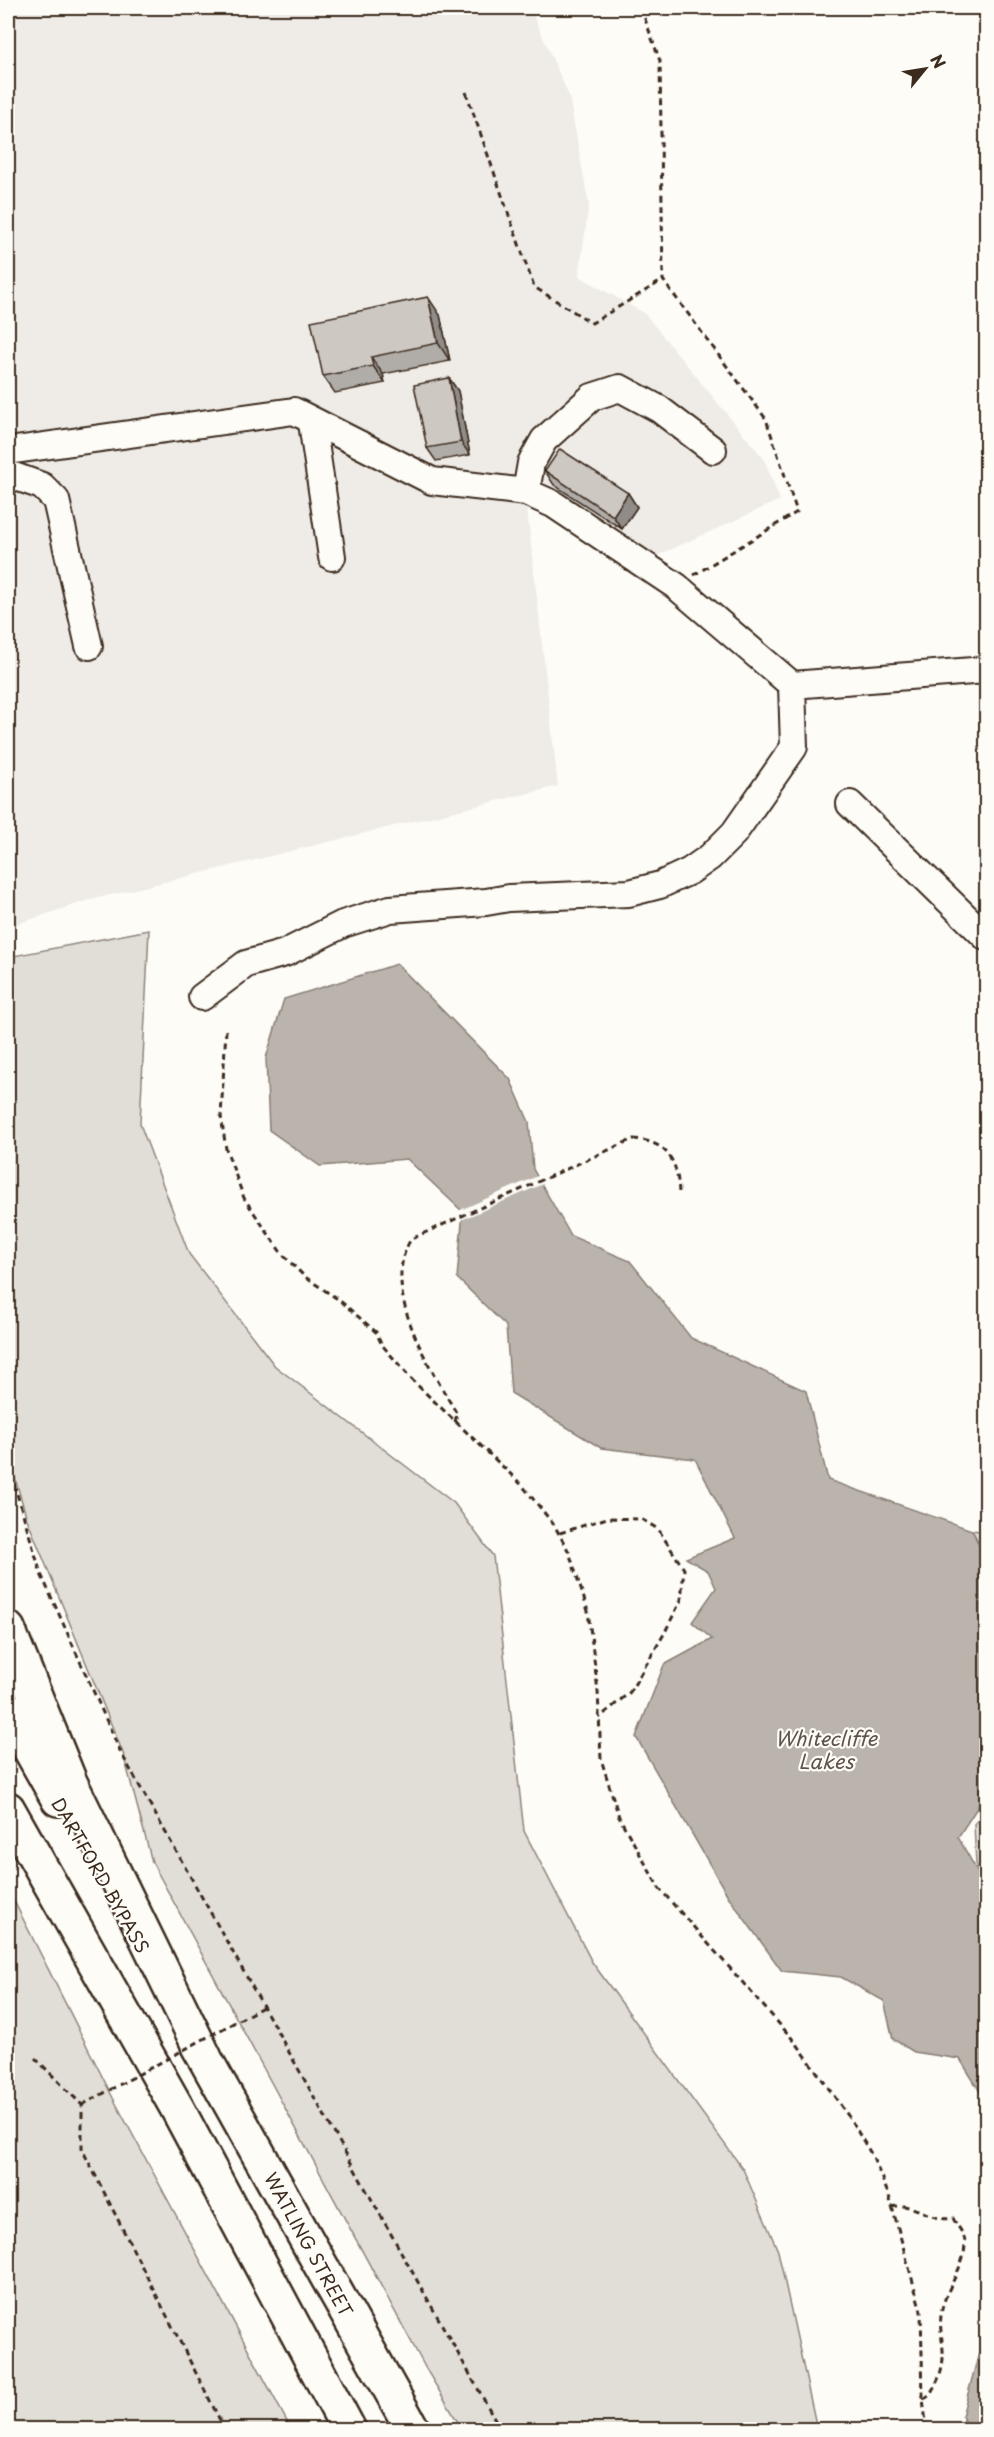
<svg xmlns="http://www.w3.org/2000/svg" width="994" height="2437" font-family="'Playpen Sans',sans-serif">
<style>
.built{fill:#efece7}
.green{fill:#e1ded7;stroke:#8e847a;stroke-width:1.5}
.water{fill:#bbb4ad;stroke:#887d74;stroke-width:1.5}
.pier{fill:#fdfcf7}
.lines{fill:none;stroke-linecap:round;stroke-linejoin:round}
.minor-casing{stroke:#3b2a1e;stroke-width:30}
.highway-casing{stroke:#3b2a1e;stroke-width:38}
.path{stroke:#3b2a1e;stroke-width:3;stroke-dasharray:6 4.5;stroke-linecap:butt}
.minor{stroke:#fdfcf7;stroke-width:26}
.highway{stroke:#fdfcf7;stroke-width:33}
.path-bridge{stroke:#3b2a1e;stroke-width:3;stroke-dasharray:6 4.5;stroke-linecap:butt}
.wall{fill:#b0aca7;stroke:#3b2a1e;stroke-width:1.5}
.shaded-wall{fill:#908c88;stroke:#3b2a1e;stroke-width:1.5}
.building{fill:#cdc8c2;stroke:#3b2a1e;stroke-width:1.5}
.labels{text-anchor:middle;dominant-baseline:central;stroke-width:4.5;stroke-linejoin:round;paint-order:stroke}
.street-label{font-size:18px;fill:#3b2a1e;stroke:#fdfcf7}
.water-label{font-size:20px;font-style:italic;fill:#615349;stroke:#fdfcf7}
</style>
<rect width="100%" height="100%" fill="#fdfcf7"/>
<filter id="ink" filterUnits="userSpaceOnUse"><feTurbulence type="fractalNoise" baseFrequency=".0167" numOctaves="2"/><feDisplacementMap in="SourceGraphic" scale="12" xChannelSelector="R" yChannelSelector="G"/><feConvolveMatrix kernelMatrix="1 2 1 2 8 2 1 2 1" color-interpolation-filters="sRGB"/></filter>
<g filter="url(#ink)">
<path class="built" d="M 8,8 L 530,8 L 569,96 L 589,205 L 579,276 L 644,313 L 764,459 L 780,500 L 652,558 L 524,482 L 558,786 L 86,901 L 8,927 Z"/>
<path class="green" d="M 149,930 L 140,1124 L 189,1254 L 275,1366 L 454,1503 L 493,1556 L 524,1831 L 592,1962 L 743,2169 L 778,2251 L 817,2429 L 462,2429 L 426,2369 L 152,1862 L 123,1753 L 27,1519 L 8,1454 L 8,957 Z
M 972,1530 L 986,1532 L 986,1556 Z
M 986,1811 L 986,1883 L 976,1864 L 974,1824 Z
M 8,1889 L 113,2098 L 291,2429 L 8,2429 Z"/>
<path class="water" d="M 397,964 L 510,1079 L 529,1122 L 533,1169 L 571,1236 L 630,1261 L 691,1338 L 806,1391 L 828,1480 L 972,1530 L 986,1560 L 986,1794 L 958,1837 L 986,1887 L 986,2101 L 960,2059 L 914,2052 L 893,2039 L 884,2001 L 841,1977 L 782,1971 L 728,1896 L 636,1737 L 664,1665 L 712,1639 L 692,1622 L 716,1588 L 708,1571 L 686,1558 L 735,1538 L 695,1459 L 601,1448 L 511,1393 L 506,1326 L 457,1278 L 463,1212 L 407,1159 L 320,1166 L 269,1130 L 266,1058 L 284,999 Z
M 986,2327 L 986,2429 L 968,2429 L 962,2416 Z"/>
<path class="pier" d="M 540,1175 L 545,1183 L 459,1221 L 458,1211 Z"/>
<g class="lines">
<defs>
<path id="minor" d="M 312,423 L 332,557
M 8,451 L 294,411 L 432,481 L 526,492 L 553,504 L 676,586 L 792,685 L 986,670
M 8,474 L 42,486 L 56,500 L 89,646
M 526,492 L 531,463 L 544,440 L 592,397 L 620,388 L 659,409 L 713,450
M 850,804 L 986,937
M 202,997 L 246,964 L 285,953 L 343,924 L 390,909 L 486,902 L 509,898 L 629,893 L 660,885 L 690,871 L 710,857 L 734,833 L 794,747 L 792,685"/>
<path id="highway" d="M 8,1629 L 70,1782 L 205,2058
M 8,1710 L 58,1799
M 8,1809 L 177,2108 L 349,2430
M 198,2046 L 413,2430"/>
</defs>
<use href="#minor" class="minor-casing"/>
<use href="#highway" class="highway-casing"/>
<path class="path" d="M 641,8 L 660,61 L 663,280 L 766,419 L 797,512 L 694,575
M 466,92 L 534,287 L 592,323 L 663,280
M 226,1030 L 221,1116 L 226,1149 L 244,1198 L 282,1254 L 305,1277 L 339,1300 L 376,1332 L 382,1345 L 414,1382 L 522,1485 L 554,1525 L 569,1552 L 588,1611 L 598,1691 L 601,1759 L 619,1817 L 659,1888 L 797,2044 L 849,2117 L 873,2157 L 889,2196 L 921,2311 L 923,2399 L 927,2430
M 455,1422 L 457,1414 C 431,1369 379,1291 411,1239 L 633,1139 C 668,1141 678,1162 679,1194
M 8,1464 L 41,1574 L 121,1753 L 501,2430
M 560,1533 L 607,1518 L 641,1519 L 658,1529 L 684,1569 L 681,1600 L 664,1634 L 630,1692 L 599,1718
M 35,2058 L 82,2105 L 82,2149 L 225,2430
M 892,2207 C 915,2201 931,2223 953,2218 C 957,2227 965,2233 965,2243 C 965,2267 947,2286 942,2309 C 936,2338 952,2352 935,2386 C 932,2392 930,2397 923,2399"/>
<use href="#minor" class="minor"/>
<use href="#highway" class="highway"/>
<path class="path-bridge" d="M 82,2105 L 263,2007"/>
</g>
<path class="wall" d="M 440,315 L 450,361 L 383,374 L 385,383 L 335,393 L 323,376 Z
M 449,378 L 458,391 L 470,455 L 436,461 L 427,448 Z
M 545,471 L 628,493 L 637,507 L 622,529 L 554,485 Z"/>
<path class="shaded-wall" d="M 428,297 L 440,315 L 450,361 L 438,343 Z
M 371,357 L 383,374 L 385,383 L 373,366 Z
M 449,378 L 458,391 L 470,455 L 461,442 Z
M 628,493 L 637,507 L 622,529 L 613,516 Z"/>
<path class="building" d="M 428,297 L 438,343 L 371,357 L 373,366 L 323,376 L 311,321 Z
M 449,378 L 461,442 L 427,448 L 414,385 Z
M 560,449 L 628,493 L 613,516 L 545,471 Z"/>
</g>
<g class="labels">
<g class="street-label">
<text transform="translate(101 1875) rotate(60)">DARTFORD BYPASS</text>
<text transform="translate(309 2244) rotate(61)">WATLING STREET</text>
</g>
<g class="water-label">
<text x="826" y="1738">Whitecliffe<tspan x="826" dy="23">Lakes</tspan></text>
</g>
</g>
<rect width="994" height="2437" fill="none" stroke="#fdfcf7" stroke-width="30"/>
<rect x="15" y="15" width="964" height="2407" fill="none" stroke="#3b2a1e" stroke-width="2" filter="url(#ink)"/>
<g transform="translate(925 69) rotate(60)" stroke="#fdfcf7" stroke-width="4.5" paint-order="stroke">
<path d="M0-4.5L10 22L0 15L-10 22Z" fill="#3b2a1e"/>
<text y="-9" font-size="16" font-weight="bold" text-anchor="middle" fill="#3b2a1e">N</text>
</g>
</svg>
